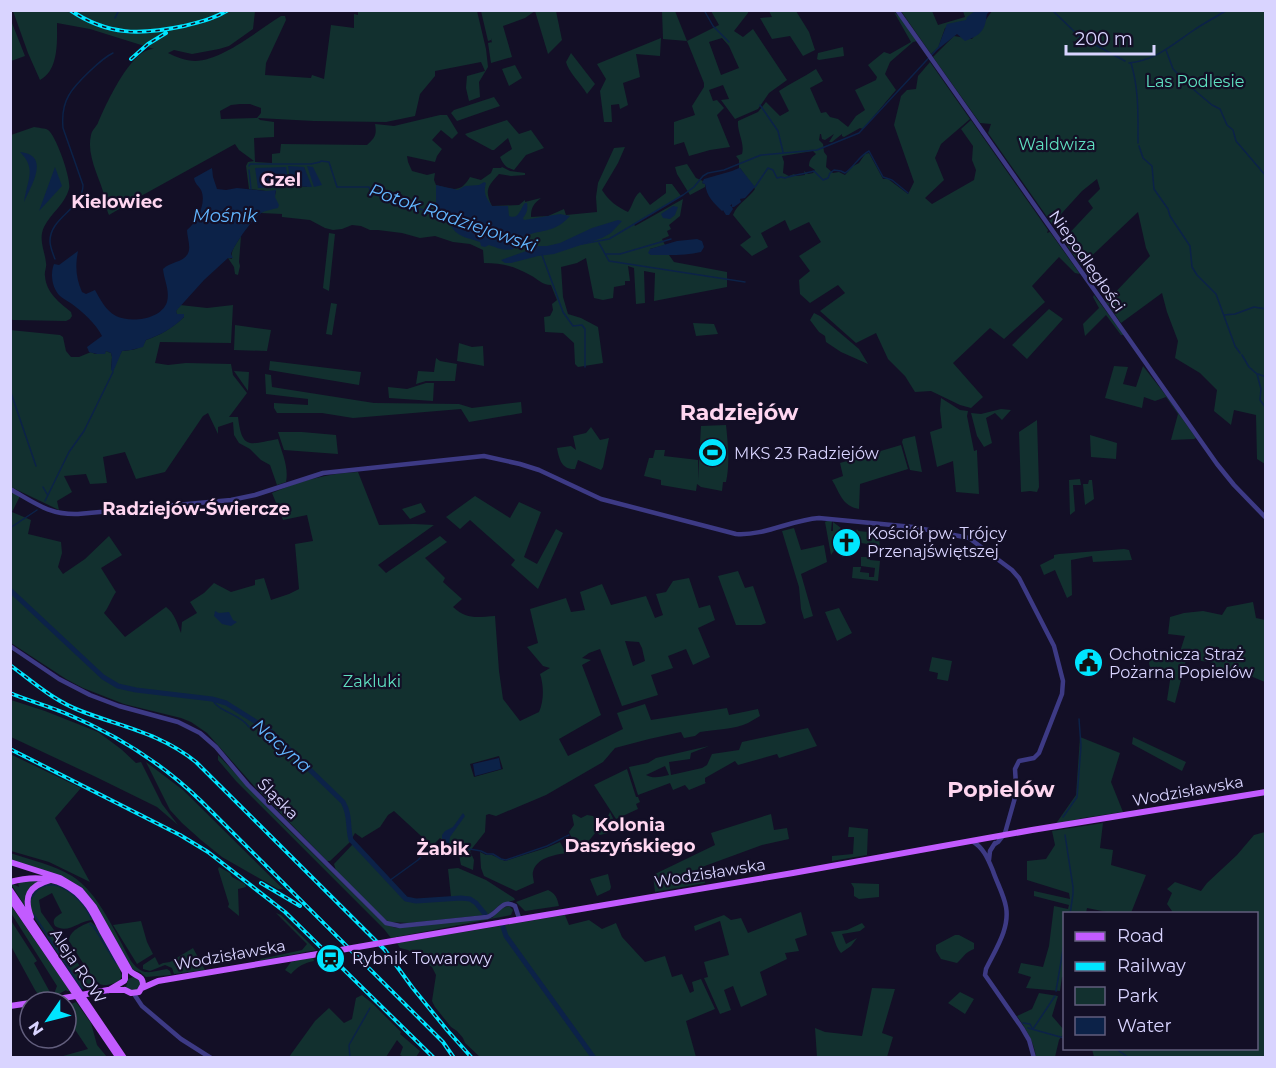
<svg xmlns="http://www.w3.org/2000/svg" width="1276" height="1068" font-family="Montserrat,sans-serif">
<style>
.green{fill:#12302f;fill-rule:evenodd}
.water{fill:#0c2248}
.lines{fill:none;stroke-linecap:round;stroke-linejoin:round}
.stream{stroke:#0c2248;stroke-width:1.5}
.river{stroke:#0c2248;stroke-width:5}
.tertiary{stroke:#3d3a85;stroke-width:4.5}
.primary{stroke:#c25bff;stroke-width:6}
.rail-casing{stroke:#00e5ff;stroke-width:4}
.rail{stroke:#130f26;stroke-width:1.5;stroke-dasharray:4.5;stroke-linecap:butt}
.primary-bridge{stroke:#c25bff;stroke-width:6}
.labels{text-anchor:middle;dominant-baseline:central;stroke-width:4.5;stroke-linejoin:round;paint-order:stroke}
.park-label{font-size:16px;fill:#5fe0c0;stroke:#130f26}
.street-label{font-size:16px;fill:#d9d4ff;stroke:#130f26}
.poi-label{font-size:16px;fill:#d9d4ff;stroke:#130f26;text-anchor:start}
.neighbourhood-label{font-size:18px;font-weight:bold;fill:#ffd6f0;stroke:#130f26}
.water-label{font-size:18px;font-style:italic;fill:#62b6ff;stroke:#130f26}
.district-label{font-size:22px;font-weight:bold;fill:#ffd6f0;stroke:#130f26}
</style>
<rect width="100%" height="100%" fill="#130f26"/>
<path class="green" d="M 13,11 L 255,11 L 253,29 L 229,46 L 219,49 L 192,54 L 174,50 L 168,53 C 176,57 186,61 195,61 C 223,60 257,31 281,16 L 285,16 L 286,20 L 266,63 L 265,75 L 311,78 L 312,75 L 324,79 L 331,25 L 354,28 L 354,14 L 358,15 L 358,11 L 477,11 L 486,49 L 488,67 L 479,82 L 480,97 L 469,101 L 466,88 L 467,76 L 485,71 L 481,62 L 435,71 L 435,76 L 420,94 L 415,116 L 386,122 L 314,121 L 258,118 L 260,120 L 274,122 L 274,137 L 254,138 L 255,162 L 272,163 L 272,154 L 280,153 L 281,144 L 367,145 C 375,138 377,135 375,124 L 394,126 L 440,115 L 447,115 L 458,133 L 452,139 L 441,130 L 432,140 L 442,149 L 437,156 L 435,162 L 407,156 L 408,162 L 412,171 L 427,175 L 435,173 L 434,180 L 436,185 C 453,189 460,194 470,177 L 481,180 L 491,173 L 493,168 L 501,168 L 502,167 L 510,171 L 525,173 L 525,175 L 511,176 L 499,174 C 488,186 484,190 492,206 L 519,205 L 525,200 L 525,202 L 541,198 C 533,204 531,208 531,217 L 548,216 L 564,209 L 566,215 L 597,212 L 596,197 L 598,183 L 614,148 L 625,147 L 618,163 L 602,190 C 608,200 617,207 628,212 C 633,206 633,197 640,192 L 650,205 L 666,193 L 666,184 L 672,184 L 681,196 L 634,224 L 635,226 L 683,199 L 680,216 L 669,225 L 671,229 L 667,231 L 669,236 L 662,239 L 665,245 L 650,249 L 651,255 L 669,255 L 674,262 L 727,272 L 727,287 L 654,301 L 655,273 L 644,271 L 645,303 L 636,304 L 634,268 L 628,266 L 630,281 L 625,281 L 625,285 L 614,287 L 613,298 L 603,300 L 594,298 L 586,258 L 577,263 L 561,267 L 563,297 L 568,314 L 581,318 L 598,327 L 603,363 L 578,367 L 575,364 L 574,343 L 563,333 L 545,332 L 544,317 L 550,316 L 553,310 L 552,304 L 557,300 L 551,285 C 542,285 538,279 530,275 C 514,266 502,263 484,263 L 483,250 L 470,244 L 453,242 L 435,236 L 420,238 L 402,233 L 378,230 L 370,230 L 361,226 L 352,225 L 342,229 L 333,230 L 325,228 L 310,220 L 282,217 L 282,214 L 261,213 C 268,209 275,199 276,191 L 266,191 L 249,189 L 246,166 L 248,162 L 254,161 L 239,150 L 235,144 L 141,196 L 109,215 C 106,209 107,204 105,198 C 100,178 86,156 91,135 C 92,130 96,127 98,123 C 106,104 132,47 154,49 L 90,29 L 57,23 C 57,41 59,70 40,80 L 28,53 ZM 240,104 L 250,104 L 261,108 L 261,113 L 257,118 L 221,119 L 220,111 L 231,105 ZM 304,167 L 307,187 L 299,186 L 291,186 Z
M 481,11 L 556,11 L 562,40 L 548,54 L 535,11 L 525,18 L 503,26 L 512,57 L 491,63 L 488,43 L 492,42 L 492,43 L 491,38 L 491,40 L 488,41 Z
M 662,11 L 675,11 L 687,41 L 719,25 L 711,11 L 748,11 L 748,13 L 734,31 L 743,37 L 753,29 L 787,80 L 769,93 L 758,109 L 735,119 L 721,100 L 729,99 L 723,85 L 709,90 L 713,101 L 717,100 L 724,108 L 717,115 L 730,147 L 710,150 L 689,156 L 684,142 L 674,145 L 674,122 L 695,115 L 692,106 L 704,87 L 704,83 L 687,41 L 663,39 ZM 722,38 L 729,46 L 739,68 L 721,75 L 709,42 Z
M 769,11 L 796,11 L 809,32 L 815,50 L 803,56 L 790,36 L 772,39 L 760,18 L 772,17 Z
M 901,11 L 932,11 L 938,25 L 965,17 L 963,11 L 976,11 L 965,22 L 945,28 L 938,48 L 931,54 Z
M 992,11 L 1265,11 L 1265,464 L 1257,459 L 1256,415 L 1234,410 L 1231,425 L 1214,411 L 1217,390 L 1200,373 L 1175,358 L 1178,341 L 1167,312 L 1162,293 L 1121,323 L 1106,302 L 1150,256 L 1146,248 L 1138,212 L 1081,266 L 1063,240 L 1093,208 L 1088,201 L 1100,189 L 1097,179 L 1082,191 L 1052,224 L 988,133 L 991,124 L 980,123 L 933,57 L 954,36 L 972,39 Z
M 894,12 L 899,16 L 917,41 L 913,42 L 890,62 L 885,74 L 896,90 L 863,129 L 860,128 L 844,137 L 842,136 L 842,134 L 832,142 L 829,142 L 834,134 L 825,140 L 822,139 L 821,134 L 820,134 L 819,140 L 823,144 L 824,152 L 827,156 L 826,167 L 833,173 L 839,172 L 845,175 L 853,166 L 859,163 L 865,154 L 869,153 L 883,179 L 888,179 L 908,194 L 914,182 L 894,125 L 901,96 L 907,90 L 916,89 L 918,76 L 930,62 L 970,119 L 941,144 L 935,158 L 944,180 L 925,198 L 932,204 L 974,180 L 976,170 L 972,160 L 973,146 L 961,129 L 971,120 L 1048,230 L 1047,233 L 1050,232 L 1080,274 L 1075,273 L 1059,257 L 1032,286 L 1045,302 L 1004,339 L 990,328 L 953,363 L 983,397 L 971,408 L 960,405 L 931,391 L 915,392 L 905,376 L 888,359 L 876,333 L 856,343 L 820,311 L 845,293 L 838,285 L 810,303 L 800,294 L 799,280 L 810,271 L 799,256 L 821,242 L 809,222 L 790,231 L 785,220 L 761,233 L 768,247 L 752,256 L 740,245 L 751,237 L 733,215 C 737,204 749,198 755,189 L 740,168 L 739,168 L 739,160 L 736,156 L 742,154 C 745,143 737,132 738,121 L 758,112 L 766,102 L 780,116 L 789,111 L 779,91 C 791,83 804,77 816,69 L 823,81 L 810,88 L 821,113 L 826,112 L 830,117 L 838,119 L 848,127 L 856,116 L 865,110 L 855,90 L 876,80 L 877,77 L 868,65 L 884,52 L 890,54 L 911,42 ZM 813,151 L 816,154 C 812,157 809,160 809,166 L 815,170 L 813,173 L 808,174 L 804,171 L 805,175 L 796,176 L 794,174 L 789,176 L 783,173 L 784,162 L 782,156 Z
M 10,18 L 25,56 L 11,61 L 10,61 Z
M 661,38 L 660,56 L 636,54 L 640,77 L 623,83 L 628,105 L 620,109 L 619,104 L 611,105 L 612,122 L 604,122 L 600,91 L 606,79 L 597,64 Z
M 843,47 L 844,56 L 819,60 L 817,59 L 818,53 Z
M 571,53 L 595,84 L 587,94 C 581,84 568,71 566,62 Z
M 515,65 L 522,78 L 509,86 L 502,69 Z
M 494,97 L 500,106 L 457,121 L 451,113 L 454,110 Z
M 507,120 L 519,134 L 531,130 L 544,148 L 526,155 L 514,170 C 506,168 503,164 500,157 L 512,149 L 508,138 L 494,150 L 492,150 L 468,137 L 465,134 Z
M 34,127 C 38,128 45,128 48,130 C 56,135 72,181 69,189 C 65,204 51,213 44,227 C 38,240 45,251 46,263 C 47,267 44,272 45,276 C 46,293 60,303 71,312 L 72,316 L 70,319 L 66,321 L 13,320 L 11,319 L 11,135 Z
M 687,164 L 696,178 L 703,181 L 702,183 L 705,184 L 705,187 L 690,195 L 677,174 L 675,167 Z
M 329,233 L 335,234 L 329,291 L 323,288 Z
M 241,236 L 239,262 L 240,266 L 238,275 L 235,274 L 234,267 L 228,258 L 232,259 C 230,250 237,243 241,236 Z
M 1094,295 L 1124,335 L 1121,335 L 1106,315 L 1085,336 L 1083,324 L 1099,308 L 1093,297 Z
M 331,303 L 337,304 L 332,335 L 326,334 Z
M 180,305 L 207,308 L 233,305 L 231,343 L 160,342 L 155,363 L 168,365 L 186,363 L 231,364 L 233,375 L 247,393 L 229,417 L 238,417 C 242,451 250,444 278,439 C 282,453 289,467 286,482 L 277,485 L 270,465 L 261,460 L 250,449 L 239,443 L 234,435 L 233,422 L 218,427 L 218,434 L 208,413 L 203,416 L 165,472 L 136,479 L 125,452 L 103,457 L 107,483 L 90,484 L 86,474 L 64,476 L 72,492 L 57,501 L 59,510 L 11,487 L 10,330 L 60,335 L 63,337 L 66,351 L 71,357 L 79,357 L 91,352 L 95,354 L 104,354 L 106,351 L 111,353 L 112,357 L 111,370 L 122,351 C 131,350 142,350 146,340 C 161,335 172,328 184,317 L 177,315 L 176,311 Z
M 1049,309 L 1063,319 L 1027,359 L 1012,345 Z
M 814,313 L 820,316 L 859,349 L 868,364 L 841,352 L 826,342 L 825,336 L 819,332 L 810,320 Z
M 693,323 L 714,324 L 718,334 L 696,336 Z
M 235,325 L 271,330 L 267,351 L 234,350 Z
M 459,343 L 472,347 L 483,346 L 484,366 L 457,361 Z
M 436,358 L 440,361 L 457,364 L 455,381 L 426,381 L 416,384 L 418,371 L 434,372 Z
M 270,361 L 361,372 L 359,385 L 269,370 Z
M 1114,366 L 1128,367 L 1123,384 L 1136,387 L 1143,366 L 1164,393 L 1196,438 L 1194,439 L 1171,440 L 1178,414 L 1166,397 L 1155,401 L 1144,397 L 1142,408 L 1105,398 Z
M 234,371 L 249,372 L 248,391 Z
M 265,374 L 271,375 L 272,387 L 374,403 L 459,404 L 472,408 L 521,402 L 522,413 L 469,422 L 461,409 L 353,418 L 322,413 L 277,413 L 274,408 L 274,403 L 308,405 L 308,399 L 266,394 Z
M 426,383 L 434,383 L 433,401 L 389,398 L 388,387 L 407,389 Z
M 941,398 L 960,410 L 968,411 L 967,416 L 974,451 L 977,450 L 977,452 L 979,494 L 956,492 L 953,461 L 937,467 L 930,432 L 942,428 L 940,410 Z
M 1001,409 L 1011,410 L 1002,420 L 995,413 L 986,418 L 992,443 L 984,447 L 977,436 L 971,413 L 981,414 Z
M 1037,420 L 1039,487 L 1037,492 L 1030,491 L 1021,492 L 1019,432 Z
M 726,425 C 728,444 730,464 726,482 L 723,482 L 722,491 L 701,487 L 697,484 L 696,491 L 661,485 L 661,480 L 644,476 L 649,458 L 653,458 L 655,450 L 665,450 L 664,456 L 698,460 L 698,480 L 701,426 Z
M 591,427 L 600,440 L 609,438 L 603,467 L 601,470 L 578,460 L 575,469 C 562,470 559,459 557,448 L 571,446 L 576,450 L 573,436 L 586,433 Z
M 278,432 L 302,432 L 336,435 L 338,454 L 284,450 Z
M 1090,435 L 1117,443 L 1116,459 L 1091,457 Z
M 915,436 L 922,472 L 910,470 L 902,442 L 903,439 Z
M 901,445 L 908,469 L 860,484 L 859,509 C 842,506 840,493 832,480 L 843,476 L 840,463 Z
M 358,472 L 379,525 L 414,524 L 434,525 L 378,565 L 386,573 L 440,536 L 447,542 L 425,558 L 445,578 L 443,582 L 462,599 L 453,607 C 467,620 477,617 495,616 L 499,671 L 503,699 L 520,721 L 539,712 C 544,701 544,686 540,674 L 550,668 L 543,666 L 527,647 L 538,643 L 530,609 L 566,598 L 571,612 L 585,610 L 580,592 L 602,584 L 611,605 L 646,596 L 655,618 L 663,615 L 656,594 L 666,592 L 673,581 L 689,578 L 699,608 L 710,605 L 715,620 L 698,628 L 710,657 L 693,665 L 686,649 L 668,656 L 673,668 L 651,675 L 658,695 L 622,706 L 600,649 L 589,653 L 582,658 L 591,660 L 582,665 L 601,715 L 559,739 L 568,756 L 623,729 L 617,713 L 645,704 L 651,720 L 727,708 L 729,715 L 758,709 L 760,716 C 756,718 752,721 748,723 C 736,729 713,730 700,732 L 695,736 L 684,738 L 681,732 L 649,739 L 615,748 L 603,762 L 546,795 L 496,816 L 489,814 L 486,815 L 485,832 L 470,851 L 474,860 L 473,870 L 461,865 L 459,855 L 440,838 L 432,846 L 394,811 L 388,815 L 380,827 L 362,838 L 355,833 L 350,842 L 330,861 L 327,861 L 254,786 L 207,733 L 191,722 L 181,718 L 124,704 L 83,688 L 66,679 L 11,643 L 10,492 L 20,496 L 12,512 L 31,520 L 28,534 L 61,542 L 62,553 L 58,567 L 63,574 L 85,559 L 109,536 L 122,555 L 101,568 L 116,592 C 111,599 109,607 104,613 L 125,637 L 166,607 C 175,614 177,623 181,633 L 182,622 L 197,613 L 190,602 L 204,593 L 214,583 L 231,592 L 255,585 L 255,580 L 264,578 L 271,600 L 289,594 L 299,589 L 295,544 L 313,541 L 307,515 L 283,520 L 272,493 C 300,481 328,473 358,472 ZM 625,641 L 639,642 L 642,648 L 645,661 L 633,666 ZM 499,756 L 503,769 L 474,777 L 470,764 Z
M 1080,479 L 1081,485 L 1073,485 L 1075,511 L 1070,515 L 1069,480 Z
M 1089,480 L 1092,480 L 1094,499 L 1085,505 L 1083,484 L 1088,484 Z
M 475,496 L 510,518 L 519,502 L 541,512 L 524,557 L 537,564 L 556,529 L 563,533 L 538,589 L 511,565 L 515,560 L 470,520 L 460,529 L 446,517 Z
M 421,503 L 426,512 L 410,519 L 402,509 Z
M 827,521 L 832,521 L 831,531 L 833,531 L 833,522 L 841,528 L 839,530 L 840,534 L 842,534 L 841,540 L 840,540 L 840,535 L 839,543 L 831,555 L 825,522 Z
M 794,528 L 801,550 L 824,545 L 827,562 L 801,574 L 813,616 L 804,619 L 801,609 L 799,587 L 782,531 Z
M 857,529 L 858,531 L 879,533 L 880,553 L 874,553 L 874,545 L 855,542 L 855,534 Z
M 1124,549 L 1129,550 L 1132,560 L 1093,562 L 1092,556 L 1071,560 L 1072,595 L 1067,598 L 1055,570 L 1044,575 L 1040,565 L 1054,558 L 1054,555 L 1059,554 Z
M 861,557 L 870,557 L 870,560 L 880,561 L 878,581 L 852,578 L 853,567 L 861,567 L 860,572 L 869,573 L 869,577 L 874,577 L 875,568 L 861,566 Z
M 738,571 L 745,588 L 753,586 L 766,623 L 761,625 L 736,625 L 718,576 Z
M 1253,602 L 1256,618 L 1265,620 L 1265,682 L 1243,673 L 1215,667 L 1215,663 L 1195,660 L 1179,655 L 1185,636 L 1168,634 L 1170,617 L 1184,613 L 1203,611 L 1222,615 L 1227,607 Z
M 839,608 L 852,633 L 837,641 L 825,612 Z
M 1149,653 L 1177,660 L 1179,657 L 1186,660 L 1175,703 L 1167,700 L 1171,674 L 1151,672 L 1149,663 L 1150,658 L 1147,656 Z
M 932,657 L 952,661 L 948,681 L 937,679 L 938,673 L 929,671 Z
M 11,700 L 45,711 L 98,732 L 121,749 L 136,763 L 141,762 L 162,804 L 178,825 L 157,807 L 96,777 L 11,737 Z
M 808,728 L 817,746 L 779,758 L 777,754 L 738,765 L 735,761 L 705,778 L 705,782 L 706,783 L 689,790 L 685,785 L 673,790 L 670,783 L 638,795 L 629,767 L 648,763 L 656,758 L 709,746 L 691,753 L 690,759 L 669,762 L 671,775 L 702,768 L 707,765 L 712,754 L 739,750 L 742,742 ZM 665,766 L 669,775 C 661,777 653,779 646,775 Z
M 1080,737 L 1120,753 L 1111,782 L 1123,812 L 1083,818 L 1055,825 L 1076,795 Z
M 1133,737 L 1186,762 L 1182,771 L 1132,744 Z
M 10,754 L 81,788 L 55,818 L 90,882 L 49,862 L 11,851 Z
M 218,755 L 283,824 L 373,913 L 385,924 L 396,928 L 492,918 L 500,909 L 509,906 L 513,910 L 511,915 L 391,938 L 384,929 L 236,781 L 218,760 Z
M 146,762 L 183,790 L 283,889 L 278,889 L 222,857 L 201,840 L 182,823 L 170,810 Z
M 627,769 L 636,797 L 638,797 L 640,802 L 636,804 L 638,809 L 616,819 L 594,785 Z
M 610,812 L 619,831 L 611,829 L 608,833 L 600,835 L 596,832 L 587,843 L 583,850 L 573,841 L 569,832 L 574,825 L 572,815 L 574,814 L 581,818 L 587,815 L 593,816 L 596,821 L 604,824 Z
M 771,814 L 774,830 L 787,828 L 789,839 L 762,845 L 702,867 L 705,883 L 655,892 L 653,875 L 715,845 L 711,833 Z
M 1103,823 L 1100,848 L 1113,850 L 1111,865 L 1146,875 L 1131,913 L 1112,913 L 1087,908 L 1086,913 L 1064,914 L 1064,977 L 1062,977 L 1060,991 L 1026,988 L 1031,977 L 1018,973 L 1021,963 L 1043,967 L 1049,946 L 1054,906 L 1068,909 L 1069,905 L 1034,896 L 1034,891 L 1070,899 L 1069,893 L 1027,880 L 1027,861 L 1046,859 L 1055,845 L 1052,831 Z
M 849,827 L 868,829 L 867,855 L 832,861 L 832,856 L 853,854 L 854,837 L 848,837 Z
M 1265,832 L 1265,1057 L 1094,1057 L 1092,1049 L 1256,1048 L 1256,914 L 1171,913 L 1172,911 L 1167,904 L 1172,893 L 1167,889 L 1175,882 L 1201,891 L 1207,883 L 1237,855 L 1254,835 Z
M 560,842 L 566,853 C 554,855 536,858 533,872 C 532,873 534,882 534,883 L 516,891 L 484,876 L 481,868 L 480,852 L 486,855 L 492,855 L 505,861 L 546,848 Z
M 353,844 L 365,857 L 366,855 L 407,899 L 412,900 L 451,897 L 448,869 L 458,868 L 486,880 L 514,898 L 515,900 L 501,904 L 488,915 L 474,900 L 464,897 L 476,904 L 485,915 L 409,923 L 389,922 L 380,916 L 336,871 L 334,864 Z
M 10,853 C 31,860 54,865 72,876 C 98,892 116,934 131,961 C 143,977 150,972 167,969 L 170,971 L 171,975 L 146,977 L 140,972 L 133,970 L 91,899 L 11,860 Z
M 219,867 L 230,873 L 232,877 L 245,884 L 246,887 L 238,889 L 239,916 L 228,907 L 229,904 L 218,869 Z
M 608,874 L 611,887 L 610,890 L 597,896 L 590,879 Z
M 42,879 L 35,884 L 26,908 L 11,884 L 13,884 L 19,887 L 18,882 Z
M 48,883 C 72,885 82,902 94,920 C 80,919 69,935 55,926 C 51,919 57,916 62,913 L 52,893 L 39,900 L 41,912 L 82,969 L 97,987 L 90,988 L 88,985 L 83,989 L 81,989 L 31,913 L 29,903 L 34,889 Z
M 851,883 L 879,884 L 879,897 L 859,899 L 854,896 L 854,888 Z
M 548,890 C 556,894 557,898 559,906 L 525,911 L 516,902 Z
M 10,904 L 70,991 L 67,991 L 66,990 L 57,995 L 54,994 L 57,986 L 11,913 Z
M 801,912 L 807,935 L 795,939 L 799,951 L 785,953 L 787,959 L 760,972 L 767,995 L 741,1007 L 733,986 L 724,990 L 731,1010 L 720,1014 L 704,978 L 708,977 L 704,962 L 729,955 L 720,921 L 695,931 L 694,926 L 724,915 L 731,920 L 741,918 L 748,933 Z
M 276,913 L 281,915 L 316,950 L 258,961 L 261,959 L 302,950 L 307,944 Z
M 565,915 L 569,925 L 589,920 L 602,929 L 616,923 L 622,937 L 645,962 L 665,956 L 672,977 L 682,974 L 690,993 L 694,991 L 692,982 L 701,979 L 715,1009 L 686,1021 L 696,1057 L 480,1057 L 465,1043 L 463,1038 L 457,1031 L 451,1027 L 435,1007 L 432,1001 L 436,975 L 432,967 L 408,950 L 400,948 L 397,943 Z
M 10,919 L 37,961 L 34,963 L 51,994 L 40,997 L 35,990 L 11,946 Z
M 141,921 L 147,942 L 153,954 L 137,964 L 113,925 Z
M 91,922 L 97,927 L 121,970 L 120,971 L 122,976 L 119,982 C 114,983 105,987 100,984 C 91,978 76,951 69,941 C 69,931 82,925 91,922 Z
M 862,923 L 865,927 L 860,931 L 842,934 L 846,944 L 857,938 L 851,946 L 841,953 C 835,946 835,939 831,932 L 847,930 Z
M 955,935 L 959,935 L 974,943 L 974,949 C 964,953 964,957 957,963 L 941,959 L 936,951 L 936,945 Z
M 193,948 L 205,970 L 174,974 L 172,968 L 165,965 L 150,971 L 143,969 L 143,965 L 155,957 L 159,965 L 163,963 L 170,962 Z
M 313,957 L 314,961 C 304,963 298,966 291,974 L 285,970 L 291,962 Z
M 133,977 L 137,978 L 141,983 L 137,991 L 128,990 L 126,987 L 128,979 Z
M 872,988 L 895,989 L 882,1033 L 893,1037 L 887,1057 L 817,1057 L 815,1028 L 825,1032 L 862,1036 Z
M 960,992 L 974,999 L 965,1014 L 948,1003 Z
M 1039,993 L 1058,996 L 1052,1016 L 1064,1030 L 1064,1033 L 1059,1040 L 1055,1057 L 1036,1057 C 1034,1042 1026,1029 1017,1016 L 1032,1009 Z
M 362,995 L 373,1004 L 401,1032 L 400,1034 L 420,1051 L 416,1057 L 404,1057 L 400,1055 L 403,1047 L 397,1040 L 386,1057 L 289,1057 L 315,1021 L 329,1008 L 344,1023 L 352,1019 L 356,998 Z
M 76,1002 L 91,1023 L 97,1045 L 107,1057 L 64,1057 L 63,1056 L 88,1049 L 74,1028 L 75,1017 L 69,1005 Z"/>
<path class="water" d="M 975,11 L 990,11 C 985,16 988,12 986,20 C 984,33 976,37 965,41 L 957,34 L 937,50 L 947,24 L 966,20 L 967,17 Z
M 20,152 C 51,155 31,186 24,202 C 27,180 37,169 20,152 Z
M 288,166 L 304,167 L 312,187 L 291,186 Z
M 307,166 L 313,167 L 322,185 L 314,187 Z
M 55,167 L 62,186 L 39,211 Z
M 286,167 L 289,187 L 258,188 L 255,168 Z
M 212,168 L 213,177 L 217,189 L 226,190 L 237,188 L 266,191 L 276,190 L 275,197 L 279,205 L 278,208 C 273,209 268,210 263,212 C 253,217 235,244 231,254 L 233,258 L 228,258 L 204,280 L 176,311 L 177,314 L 184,314 L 184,317 C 173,328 161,335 146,340 L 143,347 L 131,350 L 122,351 L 113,372 L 111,370 L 112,357 L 111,353 L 106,351 L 105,354 L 97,354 L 89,352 L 87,347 L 102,336 C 96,324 83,312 72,304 C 68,301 63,299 60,296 C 52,288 50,274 54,264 L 59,265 L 78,251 C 75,267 76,278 82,292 L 86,294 L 95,290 C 100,299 106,311 116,316 C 130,323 161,320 167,302 C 170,290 164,280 163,269 C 170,261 187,263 189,250 C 190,244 187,236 187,230 C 197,222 207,203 201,190 C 198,185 195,184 194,178 Z
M 739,168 L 740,168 L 755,187 L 745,198 L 740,199 L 741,202 L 734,207 L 732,207 L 733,209 L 729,215 L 726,215 L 723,210 L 730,205 L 732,207 L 732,204 L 735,202 L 722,211 C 713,202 707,197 705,184 L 702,183 L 704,179 L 732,171 Z
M 484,182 L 486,183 C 483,193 486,198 492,206 L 508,206 L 509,216 C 519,220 520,209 525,203 L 527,203 C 528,210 527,213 523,218 L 524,220 L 560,214 L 570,216 C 553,235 540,228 521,238 L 523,244 C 510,253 503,250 489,245 L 485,247 L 481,246 L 480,242 C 470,238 460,238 453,229 C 451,226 450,223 448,220 L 441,217 L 436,203 L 436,185 L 458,190 L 465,186 L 479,185 Z
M 673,206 L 678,207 L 675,215 L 670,219 L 663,218 L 661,214 Z
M 618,220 L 622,221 L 611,233 L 602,238 L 554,254 L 538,256 L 511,263 L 505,263 L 501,260 L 529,250 L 534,246 L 547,246 L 560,243 L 592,228 Z
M 697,239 L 702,241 L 704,247 L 701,252 C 686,256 667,255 651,255 L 648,253 L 650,249 L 677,241 Z
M 215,611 L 219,613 L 229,612 L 233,620 L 237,622 L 231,626 L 222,624 L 214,616 Z
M 499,758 L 501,769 L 475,776 L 473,764 Z
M 463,813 L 465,816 L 450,837 L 449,843 L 440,846 L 442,842 L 442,835 L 445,831 L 453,827 Z"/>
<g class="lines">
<path class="stream" d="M 704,10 L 713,26 L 729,42
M 1052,10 L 1079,36 L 1125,61
M 115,18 L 119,10
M 1166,50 L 1173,69 L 1189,85
M 1129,63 C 1156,60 1172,45 1194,30 C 1204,23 1216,17 1227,10
M 1131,63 C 1139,89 1138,116 1138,143
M 1193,89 L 1212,105 L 1220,109 L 1227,125 L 1233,130 L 1236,141 L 1266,176
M 760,105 L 778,131 L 783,152
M 1139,146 L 1143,158 L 1152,166 L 1154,189 L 1168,209 L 1170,216 L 1190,246 L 1192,267 L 1197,275 L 1216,294 L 1235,346 L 1240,353
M 249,166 L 250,164 L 311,164 L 320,162 L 321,161 L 329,162 L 337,187 L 369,187 L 371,193 L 442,216
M 249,170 L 251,189
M 755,187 L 768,168 L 773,170 L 777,178 L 781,177 L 785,178 C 794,175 804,174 814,171 L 823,180 L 828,178 L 830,173 L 834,170 L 841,171 L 845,173 C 854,167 859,156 869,151 L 883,177 L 892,180 L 908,193
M 523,243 L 533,247
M 599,243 L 609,261 L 745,282
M 582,244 L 609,239 L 683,195 L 694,187 L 703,176 L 708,173 L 724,170 L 761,155 L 817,150 L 859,133 L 938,48
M 605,254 L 620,254 L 671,239
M 542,255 L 563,312 L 573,326 L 582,325 L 585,329 L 585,367
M 55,259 C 53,254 50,247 50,241 C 50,217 83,209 83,185 L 63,128 C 62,117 63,105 69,95 C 75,84 102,58 113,53
M 1224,315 L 1235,314 L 1254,307 L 1266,309
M 1242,355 L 1249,367 L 1257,374 L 1261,389 L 1260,400 L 1266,408
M 1258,374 L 1266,377
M 10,390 L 36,466
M 43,487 L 47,494
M 45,501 L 69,452 L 84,431 L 113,372
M 10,528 L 37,510
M 212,699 C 218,712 239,713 249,727
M 1063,817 L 1077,797 L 1081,746 L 1079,719
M 1065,835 L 1073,887 L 1073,894 L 1070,914
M 449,843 L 453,846 L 481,851 L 487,854 L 493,854 L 501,859 L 506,860 L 547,846 L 569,835
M 389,881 L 418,860 L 427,851 L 440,846
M 31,899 C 47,867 82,896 91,918
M 34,915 L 82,989
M 90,924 L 94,927 L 116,963
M 1056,991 L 1064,944
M 1023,1023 L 1030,1024 L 1032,1028
M 1028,1028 L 1064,1038
M 1033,1029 L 1055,996
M 1115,1048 L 1129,1058
M 350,1058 L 349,1045 L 370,1008"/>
<path class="river" d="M 10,590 L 103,677 L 118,686 L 136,690 L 212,699 L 226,703 L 269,730 L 343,802 C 351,816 347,826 351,840 L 406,899 L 416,901 L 461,898 L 470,899 L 476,903 L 485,914
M 503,927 L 506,936 L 594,1058"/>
<path class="tertiary" d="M 897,10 L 1217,464 L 1234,485 L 1266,518
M 10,489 C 35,503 49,515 78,514 L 231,500 L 255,495 L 323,473 L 484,456 L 520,464 L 539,470 L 601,499 L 736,534 C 764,536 791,520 819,518 L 913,527 L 969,538 L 1012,570 L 1019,578 L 1054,646 L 1063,681 L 1062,694 L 1039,753 L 1034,758 L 1019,761 L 1015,769 L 1016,785 L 1016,794 L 1005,833 L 998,842 L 995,844
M 10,646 L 59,679 L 90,695 L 119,706 L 178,722 L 200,733 L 216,747 L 248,785 L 386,923 L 400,926 L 487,917 C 498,914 502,898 515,906 L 519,918
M 972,841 C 984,848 988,859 993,871 C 997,883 1004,895 1006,907 C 1010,929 995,950 986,969 L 985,975 L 1022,1028 L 1029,1040 L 1034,1058
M 989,860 L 990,851 L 995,843
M 134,994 L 142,1006 L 181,1039 L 211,1058"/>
<path class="primary" d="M 10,862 L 60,878 L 80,890 L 94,907 L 130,971 C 136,977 143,975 143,985 L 139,992 L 131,993 L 125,990
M 10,882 C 39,874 67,878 86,903 C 93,911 97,922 102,931 C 110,945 117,958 125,972 L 125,979
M 10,890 L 124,1058
M 10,898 L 119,1058
M 31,917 C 23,896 29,886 50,880
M 398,940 L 793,873 L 1032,830 L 1266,792
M 142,988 L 158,981 L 312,955
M 109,990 L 124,981
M 92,993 L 108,990 L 125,990
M 41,1002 L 64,998
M 10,1006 L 30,1003"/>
<defs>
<path id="rail" d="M 70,10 C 108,36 141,35 184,26 C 199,22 214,19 228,10
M 131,59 L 148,44 L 166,33
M 10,665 C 33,682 54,701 81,711 C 122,727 160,733 196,762 L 385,950 L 412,987 L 447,1030 L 472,1058
M 10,693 C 29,701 49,706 67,714 C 117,735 163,764 202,802 L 443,1042 L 454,1058
M 10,749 L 180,835 L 208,852 L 285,912 L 434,1058
M 261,883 L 300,906"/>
</defs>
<use href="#rail" class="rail-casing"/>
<use href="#rail" class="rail"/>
<path class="primary-bridge" d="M 312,955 L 398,940
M 64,998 L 92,993"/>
</g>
<defs>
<symbol id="stadium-disc" viewBox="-11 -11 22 22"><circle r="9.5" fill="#00e5ff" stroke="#130f26"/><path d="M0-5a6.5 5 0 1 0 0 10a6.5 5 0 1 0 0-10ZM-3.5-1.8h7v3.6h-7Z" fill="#111"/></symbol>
<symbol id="church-disc" viewBox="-11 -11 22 22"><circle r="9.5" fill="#00e5ff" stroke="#130f26"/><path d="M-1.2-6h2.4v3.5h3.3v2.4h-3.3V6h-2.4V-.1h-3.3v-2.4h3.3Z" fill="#111"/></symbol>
<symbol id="civic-disc" viewBox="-11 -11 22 22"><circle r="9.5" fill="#00e5ff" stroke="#130f26"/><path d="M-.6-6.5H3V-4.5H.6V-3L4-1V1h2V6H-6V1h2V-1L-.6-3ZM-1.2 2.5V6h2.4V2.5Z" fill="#111"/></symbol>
<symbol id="station-disc" viewBox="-11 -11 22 22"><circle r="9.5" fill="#00e5ff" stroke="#130f26"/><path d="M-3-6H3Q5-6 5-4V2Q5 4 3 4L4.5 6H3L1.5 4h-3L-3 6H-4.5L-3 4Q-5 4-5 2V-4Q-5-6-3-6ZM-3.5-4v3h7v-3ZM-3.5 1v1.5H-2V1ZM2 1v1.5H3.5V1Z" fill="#111"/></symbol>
</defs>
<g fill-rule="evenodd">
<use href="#stadium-disc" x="696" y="436" width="33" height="33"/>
<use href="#church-disc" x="830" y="526" width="33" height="33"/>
<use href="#civic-disc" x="1072" y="646" width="33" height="33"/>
<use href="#station-disc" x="314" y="942" width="33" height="33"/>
</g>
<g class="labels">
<g class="park-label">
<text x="1195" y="81">Las Podlesie</text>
<text x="1057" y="144">Waldwiza</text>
<text x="372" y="681">Zakluki</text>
</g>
<g class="street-label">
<text transform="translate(1087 261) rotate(55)">Niepodległości</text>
<text transform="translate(1188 791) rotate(-10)">Wodzisławska</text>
<text transform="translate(278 799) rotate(45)">Śląska</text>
<text transform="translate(710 873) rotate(-9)">Wodzisławska</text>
<text transform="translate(230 955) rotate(-10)">Wodzisławska</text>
<text transform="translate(78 966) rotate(56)">Aleja ROW</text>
</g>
<g class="poi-label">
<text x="734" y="453">MKS 23 Radziejów</text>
<text x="867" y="533">Kościół pw. Trójcy<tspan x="867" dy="18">Przenajświętszej</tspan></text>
<text x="1109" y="654">Ochotnicza Straż<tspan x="1109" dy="18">Pożarna Popielów</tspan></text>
<text x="352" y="958">Rybnik Towarowy</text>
</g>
<g class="neighbourhood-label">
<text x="281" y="180">Gzel</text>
<text x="117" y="202">Kielowiec</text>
<text x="196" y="509">Radziejów-Świercze</text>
<text x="630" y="825">Kolonia<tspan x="630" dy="21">Daszyńskiego</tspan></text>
<text x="443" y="849">Żabik</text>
</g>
<g class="water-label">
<text x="225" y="216">Mośnik</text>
<text transform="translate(453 218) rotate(19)">Potok Radziejowski</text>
<text transform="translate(282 746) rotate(41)">Nacyna</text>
</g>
<g class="district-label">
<text x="739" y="412">Radziejów</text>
<text x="1001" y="789">Popielów</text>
</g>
</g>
<rect width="1276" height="1068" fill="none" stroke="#d9d4ff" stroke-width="24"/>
<rect x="1063" y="912" width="195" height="138" fill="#130f26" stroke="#625e7d" stroke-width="1.5"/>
<rect x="1075" y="932" width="30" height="9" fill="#c25bff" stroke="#625e7d" stroke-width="1.5"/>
<text x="1117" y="942" font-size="18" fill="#d9d4ff">Road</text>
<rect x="1075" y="962" width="30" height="9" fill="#00e5ff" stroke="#625e7d" stroke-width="1.5"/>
<text x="1117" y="972" font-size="18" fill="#d9d4ff">Railway</text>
<rect x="1075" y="987" width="30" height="18" fill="#12302f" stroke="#625e7d" stroke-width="1.5"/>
<text x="1117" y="1002" font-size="18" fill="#d9d4ff">Park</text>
<rect x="1075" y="1017" width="30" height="18" fill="#0c2248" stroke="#625e7d" stroke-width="1.5"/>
<text x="1117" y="1032" font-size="18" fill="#d9d4ff">Water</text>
<g transform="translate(48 1020) rotate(235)"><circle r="28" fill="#130f26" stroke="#625e7d" stroke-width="1.5"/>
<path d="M0-4.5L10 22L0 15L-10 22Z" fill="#00e5ff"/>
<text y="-9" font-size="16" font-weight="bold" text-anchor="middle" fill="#d9d4ff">N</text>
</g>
<path d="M1066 45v9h88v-9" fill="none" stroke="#d9d4ff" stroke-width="3"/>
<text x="1075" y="45" font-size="18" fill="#d9d4ff" stroke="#130f26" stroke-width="4.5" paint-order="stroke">200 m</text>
</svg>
